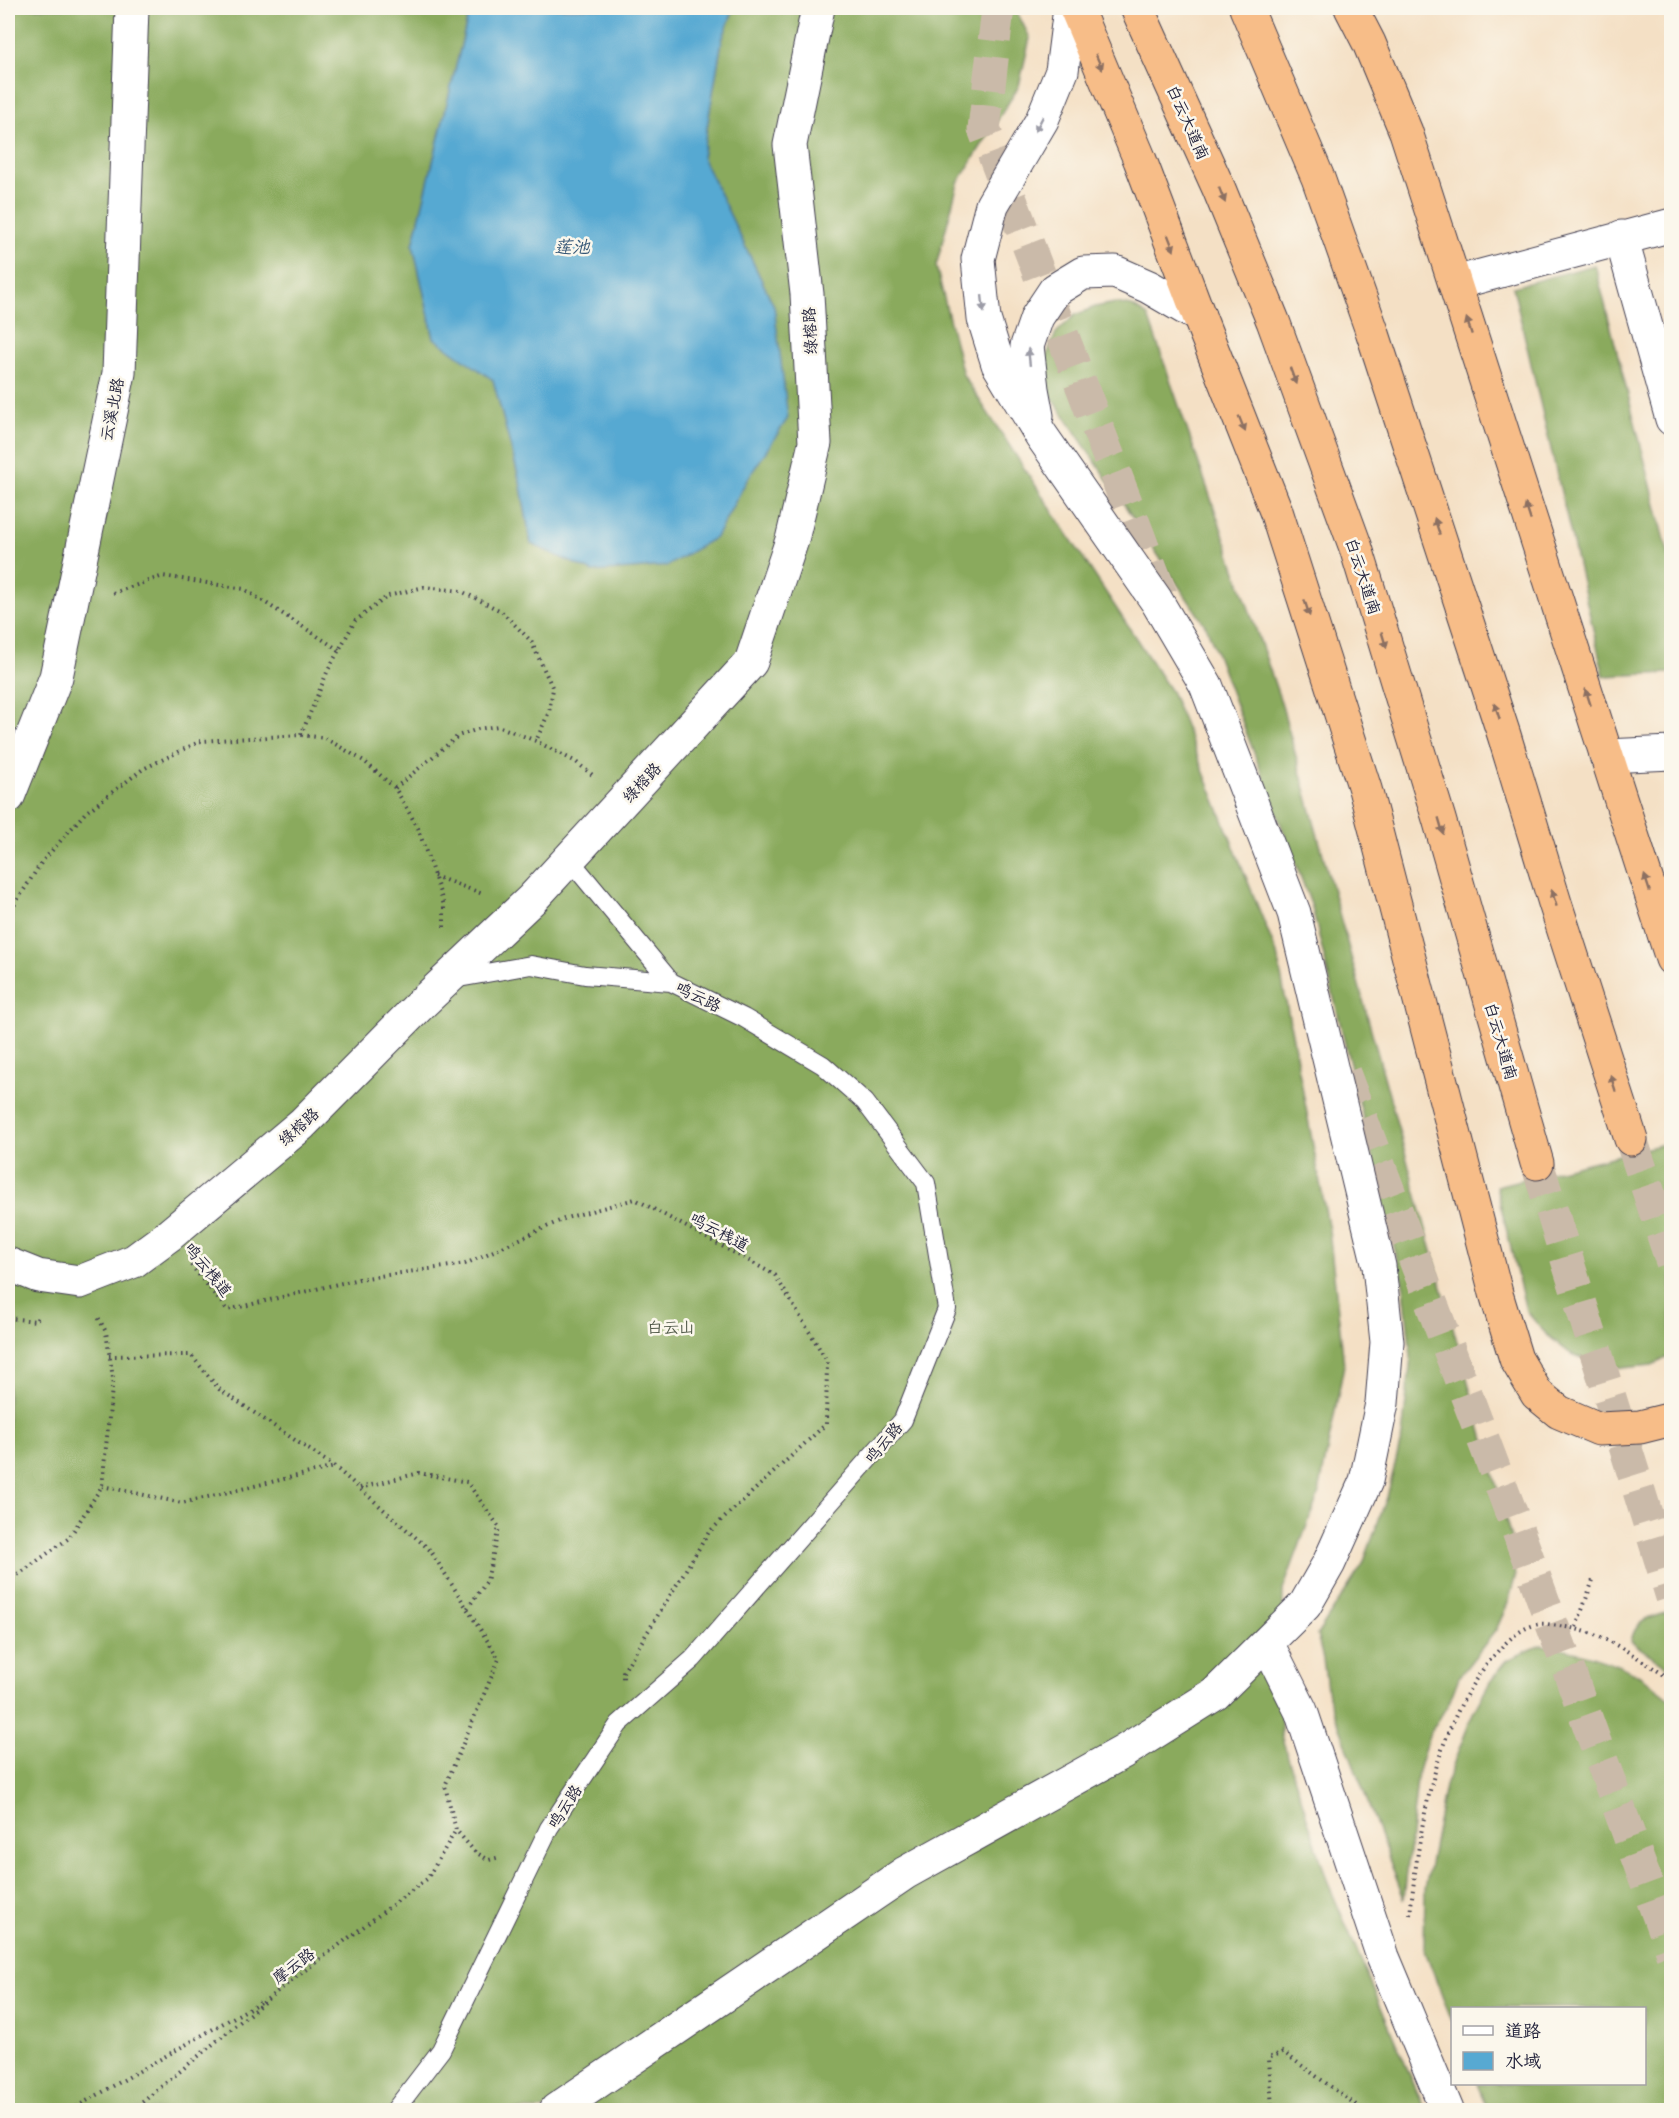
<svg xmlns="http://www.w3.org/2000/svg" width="1679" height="2118" font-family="Mali,'LXGW WenKai TC',sans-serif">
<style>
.forest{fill:#8aaa5d;stroke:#56664c;stroke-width:1.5}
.water{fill:#57a9d2;stroke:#3c6686;stroke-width:1.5}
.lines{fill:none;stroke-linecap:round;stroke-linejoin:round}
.secondary-tunnel{stroke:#cabaa9;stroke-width:33;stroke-dasharray:33 16;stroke-linecap:butt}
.highway-tunnel{stroke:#cabaa9;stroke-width:33;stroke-dasharray:33 16;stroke-linecap:butt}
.lane-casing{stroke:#423e50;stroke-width:20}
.street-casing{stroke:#423e50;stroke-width:35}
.highway-casing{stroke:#423e50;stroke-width:35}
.path{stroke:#423e50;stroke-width:4;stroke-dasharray:1.5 4.5;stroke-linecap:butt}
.lane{stroke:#fff;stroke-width:18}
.street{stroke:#fff;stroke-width:33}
.highway{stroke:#f7bd88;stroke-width:33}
.oneway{fill:#8c7062}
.oneway2{fill:#9c9ca7}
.labels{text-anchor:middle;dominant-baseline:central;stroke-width:5;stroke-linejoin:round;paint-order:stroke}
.street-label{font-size:16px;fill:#22223b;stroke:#fbf7ec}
.park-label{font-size:16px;fill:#535b4b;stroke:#fbf7ec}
.water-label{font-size:18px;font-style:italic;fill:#375877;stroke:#fbf7ec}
</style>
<rect width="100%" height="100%" fill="#fbf7ec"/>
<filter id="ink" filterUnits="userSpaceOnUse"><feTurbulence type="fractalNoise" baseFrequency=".0167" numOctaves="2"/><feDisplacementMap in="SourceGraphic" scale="12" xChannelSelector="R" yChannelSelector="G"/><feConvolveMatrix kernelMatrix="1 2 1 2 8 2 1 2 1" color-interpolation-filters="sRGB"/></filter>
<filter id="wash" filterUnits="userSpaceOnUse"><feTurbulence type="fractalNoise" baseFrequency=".008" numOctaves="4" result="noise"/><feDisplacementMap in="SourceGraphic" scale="24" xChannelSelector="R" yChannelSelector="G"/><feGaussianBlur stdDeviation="1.35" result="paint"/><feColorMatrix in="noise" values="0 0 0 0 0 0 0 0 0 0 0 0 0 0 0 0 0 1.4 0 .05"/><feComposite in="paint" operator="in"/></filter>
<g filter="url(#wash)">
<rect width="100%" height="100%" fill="#f4e0c5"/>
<path class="forest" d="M 8,8 L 470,8 L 413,245 L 434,338 L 493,379 L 521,486 L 531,544 L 716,537 L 747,480 L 774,306 L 702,157 L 722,40 L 734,8 L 1015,8 L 1030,38 L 1019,86 L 958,183 L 936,266 L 963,375 L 1172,693 L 1277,954 L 1329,1230 L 1344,1365 L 1319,1493 L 1283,1590 L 1281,1735 L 1328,1883 L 1425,2110 L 8,2110 Z
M 1595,265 L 1671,564 L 1671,673 L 1604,676 L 1513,287 Z
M 1115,303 L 1132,306 L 1148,316 L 1281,702 L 1511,1538 L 1515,1578 L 1508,1603 L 1496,1630 L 1459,1677 L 1449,1703 L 1429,1735 L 1418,1771 L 1404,1899 L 1328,1696 L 1323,1659 L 1317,1635 L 1363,1564 L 1387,1497 L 1402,1436 L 1411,1357 L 1404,1288 L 1312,907 L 1207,628 L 1049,393 L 1045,360 L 1056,333 L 1075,315 L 1095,307 Z
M 1671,1142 L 1671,1356 L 1652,1365 L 1623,1368 L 1589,1361 L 1571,1354 L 1546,1334 L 1526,1311 L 1496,1186 Z
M 1671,1611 L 1672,1611 L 1671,1669 L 1631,1642 C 1635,1618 1651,1618 1671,1611 Z
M 1541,1645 C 1570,1648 1616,1661 1641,1677 C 1651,1684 1661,1692 1671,1700 L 1671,2110 L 1488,2110 L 1477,2084 L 1644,2084 L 1644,2008 L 1452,2008 L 1452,2021 L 1424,1948 L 1425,1889 L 1445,1786 L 1473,1713 L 1490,1682 L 1507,1660 Z"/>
<path class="water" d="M 470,8 L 734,8 L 722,40 L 702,157 L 774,306 L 788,418 L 747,480 L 716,537 L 667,566 L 593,572 L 531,544 L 521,486 L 493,380 L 434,338 L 413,245 Z"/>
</g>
<g filter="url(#ink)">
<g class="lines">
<path class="secondary-tunnel" d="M 998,8 L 984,129 L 1164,602
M 1344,1073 L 1515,1523 L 1672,1953"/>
<path class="highway-tunnel" d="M 1631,1139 L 1672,1262
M 1537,1163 L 1672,1597"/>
<defs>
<path id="lane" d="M 569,859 L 671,982
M 395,2110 L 441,2050 L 549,1828 L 619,1724 L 693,1659 L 903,1420 L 947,1309 L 926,1183 L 865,1102 L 823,1065 L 744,1018 L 671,982 L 585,975 L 531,965 L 453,979"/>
<path id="street" d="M 1621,237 L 1672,419
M 1455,283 L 1672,225
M 1037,416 L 1032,389 L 1027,346 L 1037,317 L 1055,290 L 1083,273 L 1115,272 L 1149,287 L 1199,316
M 1606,756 L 1672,753
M 8,797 L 56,677 L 119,373 L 132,8
M 8,1264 L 38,1276 L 80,1282 L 134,1261 L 168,1236 L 302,1124 L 422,1003 L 532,899 L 751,662 L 792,540 L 815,443 L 807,294 L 790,145 L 818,8
M 1267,1643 L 1301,1711 L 1383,1957 L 1447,2110
M 556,2110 L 905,1873 L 1123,1752 L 1215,1694 L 1305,1605 L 1329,1563 L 1366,1481 L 1382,1403 L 1387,1342 L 1379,1266 L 1294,913 L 1206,685 L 1156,600 L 1041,435 L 998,364 L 984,319 L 978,259 L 992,205 L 1042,120 L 1062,71 L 1070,8"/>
<path id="highway" d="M 1076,8 L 1140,160 L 1199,316 L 1276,511 L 1365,789 L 1497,1297 L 1516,1359 L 1537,1394 L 1559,1412 L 1599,1429 L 1640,1427 L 1672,1419
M 1137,8 L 1219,189 L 1273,321 L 1356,548 L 1439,819 L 1537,1163
M 1246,8 L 1318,178 L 1372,331 L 1504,735 L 1555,903 L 1631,1139
M 1351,8 L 1369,43 L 1406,132 L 1672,959"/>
</defs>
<use href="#lane" class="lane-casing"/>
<use href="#street" class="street-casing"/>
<use href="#highway" class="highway-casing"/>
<path class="path" d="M 203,8 L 218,11 L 225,8
M 113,593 L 163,576 L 244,589 L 339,650
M 301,735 L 328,670 L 355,621 L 388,596 L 424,587 L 461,591 L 501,611 L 531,641 L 553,689 L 549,712 L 536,741
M 395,788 L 458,736 L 478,729 L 498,726 L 536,741 L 576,762 L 595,777
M 434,876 L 483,894
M 8,915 L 41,863 L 85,813 L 143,769 L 201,741 L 301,735 L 325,738 L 364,761 L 395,788 L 418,828 L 444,905 L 444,930
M 191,1265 L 227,1310 L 359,1279 L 465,1264 L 566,1218 L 635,1199 L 775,1275 L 827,1361 L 826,1424 L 709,1532 L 623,1672 L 623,1679
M 8,1318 L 36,1321 L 39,1315
M 109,1356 L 191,1355 L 219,1389 L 335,1467 L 430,1550 L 499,1659 L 445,1786 L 456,1830 L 475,1852 L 489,1860 L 500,1857
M 102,1486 L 182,1503 L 335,1467
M 360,1488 L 419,1473 L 467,1482 L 499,1527 L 487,1581 L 467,1609
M 8,1582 L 69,1538 L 102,1486 L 113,1378 L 106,1332 L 97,1315
M 1576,1627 L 1593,1580
M 1410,1915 C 1420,1824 1435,1720 1498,1651 C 1509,1639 1522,1627 1539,1624 C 1545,1623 1552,1625 1558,1626 C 1601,1630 1636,1657 1672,1680
M 71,2110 L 264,2000
M 133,2110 L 275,1993 L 427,1879 L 456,1830
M 1272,2110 L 1269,2058 L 1283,2052 L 1363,2110"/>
<use href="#lane" class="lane"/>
<use href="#street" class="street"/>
<use href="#highway" class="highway"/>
</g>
<defs><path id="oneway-solid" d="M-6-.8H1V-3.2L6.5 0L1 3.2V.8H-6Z" transform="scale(1.5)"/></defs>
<g class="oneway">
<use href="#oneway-solid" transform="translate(1099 62) rotate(67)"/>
<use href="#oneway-solid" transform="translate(1222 195) rotate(68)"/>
<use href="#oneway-solid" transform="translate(1171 243) rotate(69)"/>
<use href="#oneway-solid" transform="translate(1469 326) rotate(-108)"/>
<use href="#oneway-solid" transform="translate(1293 376) rotate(70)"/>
<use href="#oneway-solid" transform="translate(1242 424) rotate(68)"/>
<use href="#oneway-solid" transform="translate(1528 512) rotate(-108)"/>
<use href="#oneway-solid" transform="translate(1437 526) rotate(-108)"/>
<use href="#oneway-solid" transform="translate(1307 608) rotate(72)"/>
<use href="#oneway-solid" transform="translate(1384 640) rotate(73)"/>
<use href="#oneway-solid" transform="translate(1588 697) rotate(-108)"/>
<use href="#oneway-solid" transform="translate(1497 711) rotate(-108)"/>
<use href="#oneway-solid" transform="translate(1441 826) rotate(74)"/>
<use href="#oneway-solid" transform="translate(1647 883) rotate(-108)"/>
<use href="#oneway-solid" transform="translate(1554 898) rotate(-107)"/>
<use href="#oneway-solid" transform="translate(1613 1083) rotate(-108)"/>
</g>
<g class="oneway2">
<use href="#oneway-solid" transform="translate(1039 124) rotate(118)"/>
<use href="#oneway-solid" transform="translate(983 304) rotate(84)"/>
<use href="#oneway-solid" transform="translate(1029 357) rotate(-96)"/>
</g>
</g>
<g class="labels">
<g class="street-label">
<text transform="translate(1189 122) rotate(66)">白云大道南</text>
<text transform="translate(809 331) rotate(-93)">绿榕路</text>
<text transform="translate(111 409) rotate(-79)">云溪北路</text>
<text transform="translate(1364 576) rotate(72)">白云大道南</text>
<text transform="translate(641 782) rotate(-47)">绿榕路</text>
<text transform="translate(699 996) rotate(26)">鸣云路</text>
<text transform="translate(1502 1041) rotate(74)">白云大道南</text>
<text transform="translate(298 1126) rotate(-42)">绿榕路</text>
<text transform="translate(720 1231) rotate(28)">鸣云栈道</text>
<text transform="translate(209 1269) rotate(51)">鸣云栈道</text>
<text transform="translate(883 1442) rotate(-50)">鸣云路</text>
<text transform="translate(564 1806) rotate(-57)">鸣云路</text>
<text transform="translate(293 1965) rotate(-37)">摩云路</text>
</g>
<g class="park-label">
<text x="671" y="1326">白云山</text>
</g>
<g class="water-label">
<text x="572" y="246">莲池</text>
</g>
</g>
<rect width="1679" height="2118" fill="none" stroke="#fbf7ec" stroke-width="30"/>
<rect x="1451" y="2007" width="195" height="78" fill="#fbf7ec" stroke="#a4a2a5" stroke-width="1.5"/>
<rect x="1463" y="2026" width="30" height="9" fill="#ffffff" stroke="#a4a2a5" stroke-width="1.5"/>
<text x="1505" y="2037" font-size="18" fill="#22223b">道路</text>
<rect x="1463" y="2052" width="30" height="18" fill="#57a9d2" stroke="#a4a2a5" stroke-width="1.5"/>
<text x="1505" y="2067" font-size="18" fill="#22223b">水域</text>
</svg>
